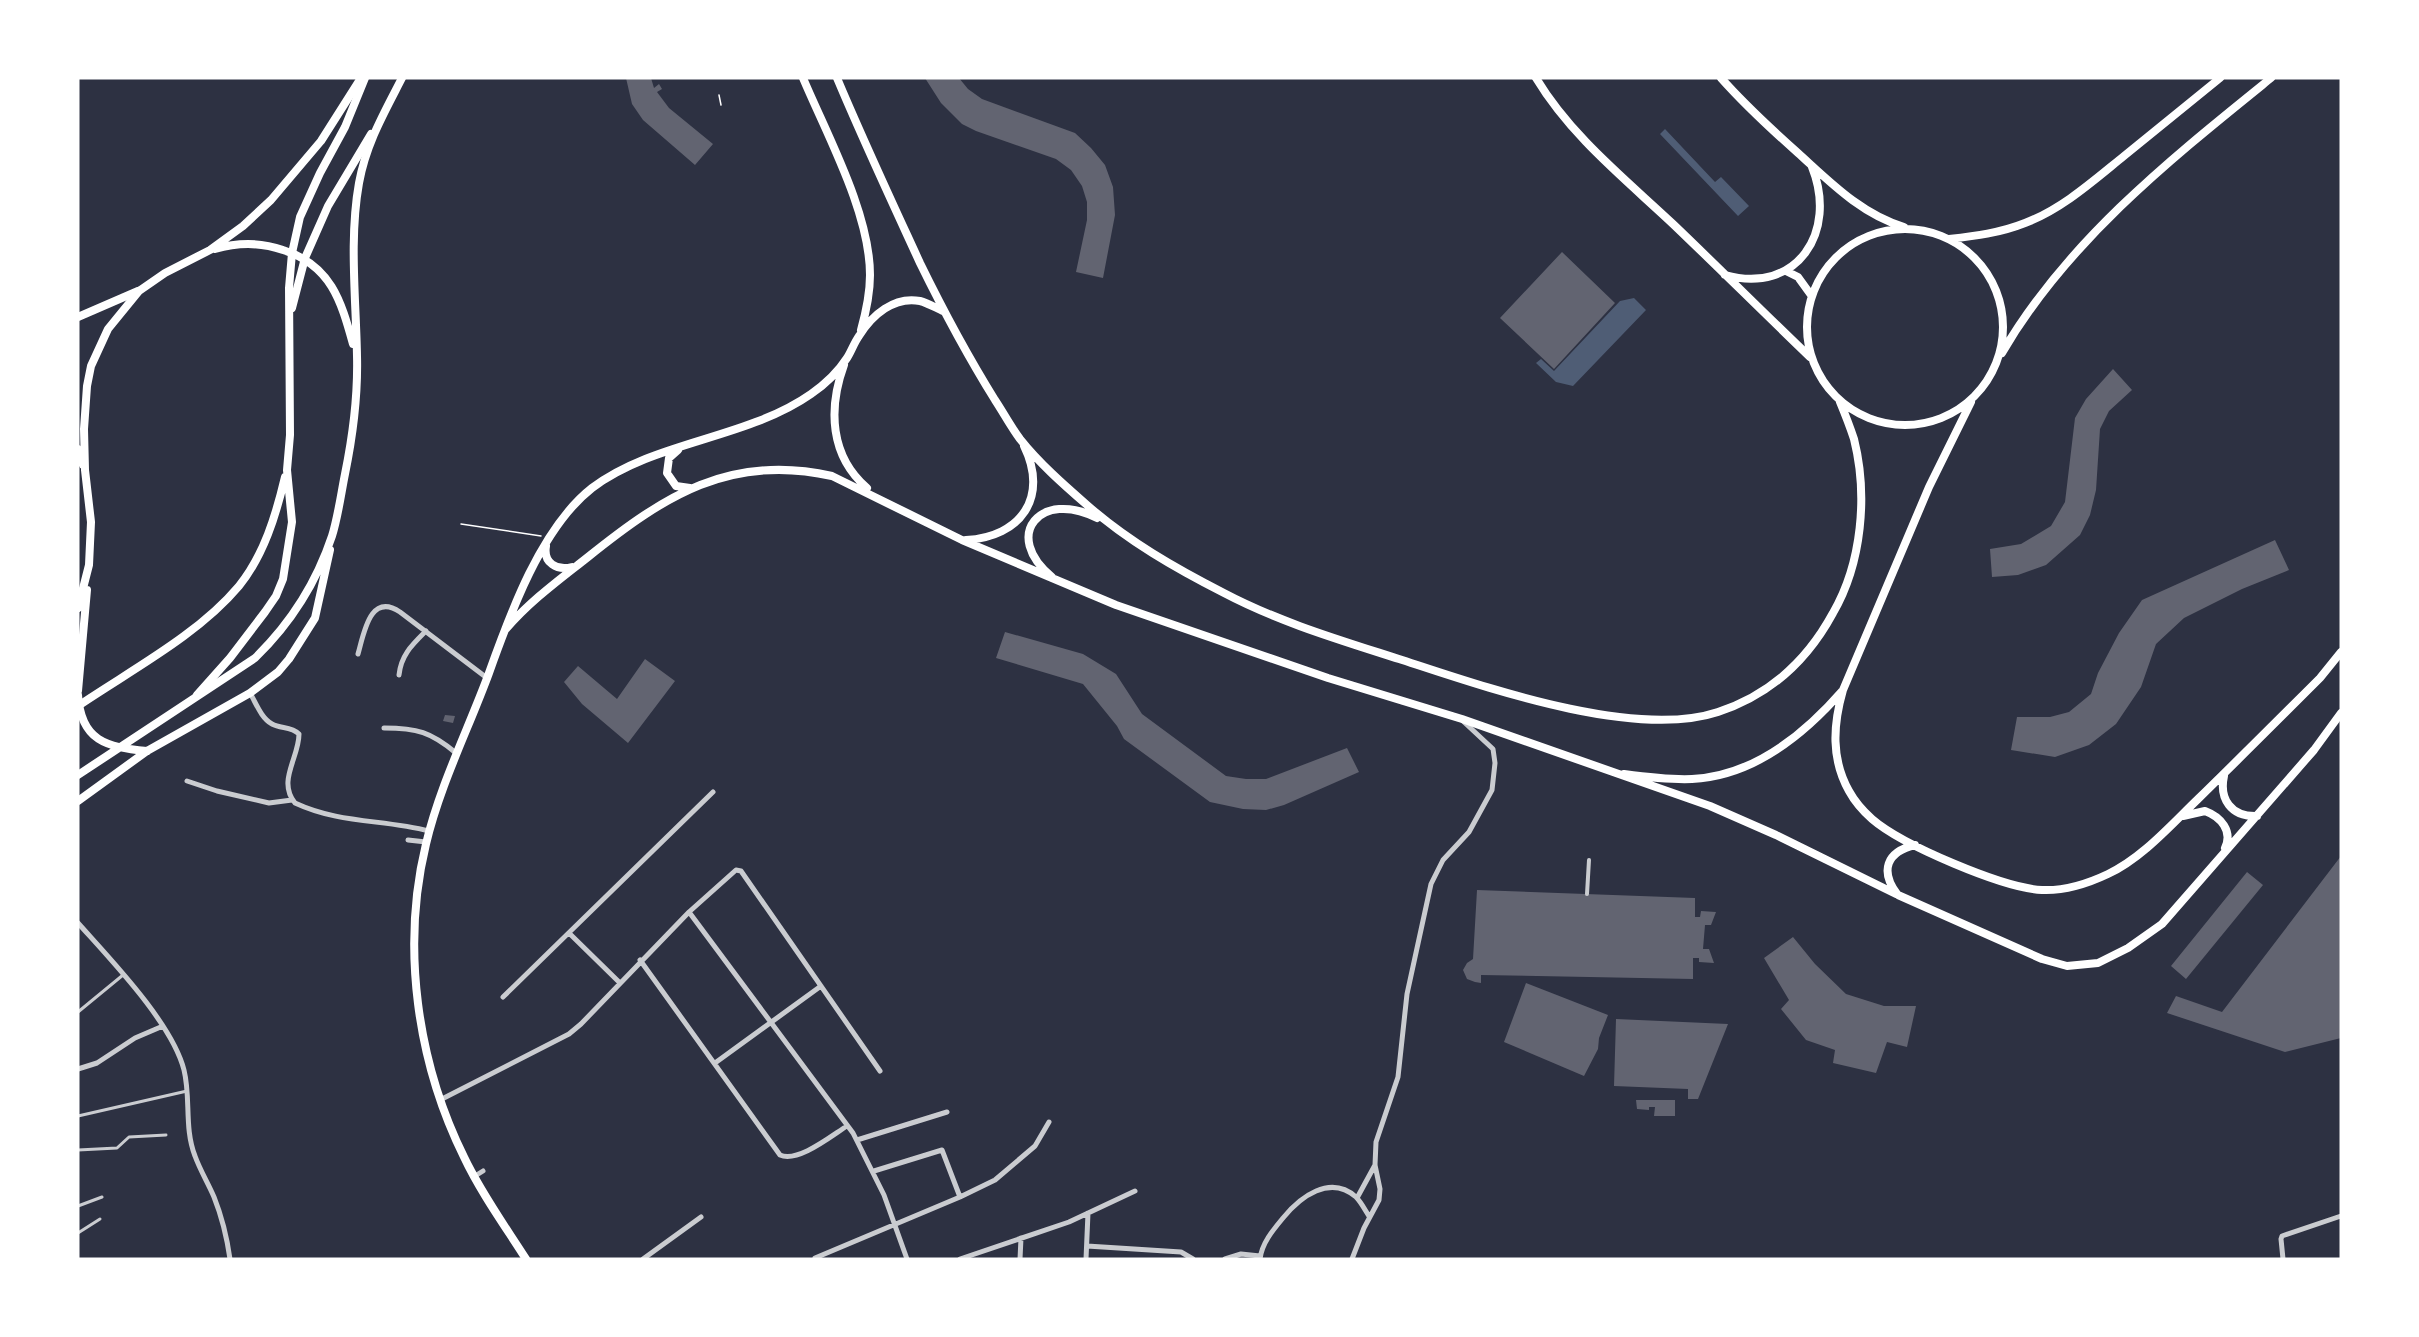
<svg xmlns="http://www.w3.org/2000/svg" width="2419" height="1337" font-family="'Work Sans',sans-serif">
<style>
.water{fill:#4f5d75}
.building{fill:#626471}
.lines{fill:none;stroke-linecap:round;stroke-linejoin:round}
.path{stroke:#fff;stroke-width:1.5}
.service{stroke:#caccd0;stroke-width:3}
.pedestrian{stroke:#caccd0;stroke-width:4}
.minor{stroke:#caccd0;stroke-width:5}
.secondary{stroke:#fff;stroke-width:8}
.primary{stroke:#fff;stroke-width:8}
</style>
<rect width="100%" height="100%" fill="#2d3142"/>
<path class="water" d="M 1665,129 L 1715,182 L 1721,177 L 1749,206 L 1738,216 L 1660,134 Z
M 1634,298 L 1646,310 L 1573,386 L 1556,382 L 1536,363 L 1541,359 L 1554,371 L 1620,301 Z"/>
<path class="building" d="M 626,78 L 651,78 L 654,88 L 659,84 L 662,89 L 657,92 L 669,108 L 713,144 L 695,165 L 643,120 L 632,104 Z
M 925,78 L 959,78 L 968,89 L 982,99 L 1075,133 L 1091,148 L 1105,165 L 1113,187 L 1115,215 L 1103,278 L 1076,272 L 1087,220 L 1087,202 L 1082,186 L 1071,170 L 1056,159 L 976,131 L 962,124 L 941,103 Z
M 1562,252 L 1615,303 L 1554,369 L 1500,318 Z
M 2113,369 L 2132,390 L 2109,411 L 2100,429 L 2096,490 L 2090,515 L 2080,535 L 2046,565 L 2018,575 L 1992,577 L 1990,549 L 2021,544 L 2051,526 L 2065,502 L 2075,418 L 2086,399 Z
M 2275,540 L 2289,570 L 2242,589 L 2184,618 L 2156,644 L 2141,687 L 2116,724 L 2089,745 L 2055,757 L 2011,750 L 2017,717 L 2050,717 L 2069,712 L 2091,694 L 2098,673 L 2119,633 L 2142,600 Z
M 1005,632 L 1083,654 L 1116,674 L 1142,714 L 1226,776 L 1246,779 L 1266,779 L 1347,748 L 1359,772 L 1284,805 L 1266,810 L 1243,809 L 1210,802 L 1124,739 L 1117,726 L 1083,684 L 996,658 Z
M 645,659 L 675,681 L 628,743 L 582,704 L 564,682 L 578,666 L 617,699 Z
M 445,715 L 455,716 L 453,723 L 443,721 Z
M 2341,856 L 2341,1038 L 2285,1052 L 2167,1013 L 2176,996 L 2222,1012 Z
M 2247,872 L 2263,885 L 2186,979 L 2171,966 Z
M 1477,890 L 1695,898 L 1695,917 L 1700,917 L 1701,911 L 1716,912 L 1711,925 L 1705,925 L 1703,949 L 1709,949 L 1714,963 L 1699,962 L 1699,958 L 1693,958 L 1693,979 L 1481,975 L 1481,983 L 1475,982 L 1467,979 L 1463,970 L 1467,963 L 1473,959 Z
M 1793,937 L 1815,964 L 1846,994 L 1884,1006 L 1916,1006 L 1907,1047 L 1887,1042 L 1876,1073 L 1833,1063 L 1835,1050 L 1806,1040 L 1781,1009 L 1789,1000 L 1764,958 Z
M 1526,983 L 1608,1015 L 1599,1038 L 1598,1049 L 1584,1076 L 1504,1042 Z
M 1616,1019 L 1728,1024 L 1698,1099 L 1688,1099 L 1688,1089 L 1614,1086 Z
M 1636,1100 L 1675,1100 L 1675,1116 L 1654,1116 L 1655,1107 L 1649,1107 L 1649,1110 L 1637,1109 Z"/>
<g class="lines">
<path class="path" d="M 719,95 L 721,105
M 461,524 L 541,536"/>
<path class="service" d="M 78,1012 L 123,975
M 78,1116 L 187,1091
M 78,1150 L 117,1148 L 129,1137 L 166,1135
M 78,1206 L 102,1197
M 78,1233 L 100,1219"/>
<path class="pedestrian" d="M 1587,894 L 1589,860"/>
<path class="minor" d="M 358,654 C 364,633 370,592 400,612 L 487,678
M 399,675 C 401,655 412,645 426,631
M 250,693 C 256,703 261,718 272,724 C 281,729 291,726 299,734 C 299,758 277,781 295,803 C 340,824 383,819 429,831
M 384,728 C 417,728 431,732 456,753
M 187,781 L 217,791 L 269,803 L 292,800
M 408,840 L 426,842
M 689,912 L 853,1133 L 884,1195 L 907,1259
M 78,923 C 111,960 172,1023 184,1070 C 191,1098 184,1128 195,1156 C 200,1170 208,1183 214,1197 C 222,1217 227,1238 230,1259
M 570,934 L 619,982
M 640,960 L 780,1155 C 798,1163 831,1136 847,1126
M 503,997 L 713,792
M 715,1063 L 821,986
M 78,1069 L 97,1063 L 135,1038 L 163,1026
M 440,1100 L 569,1034 L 581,1024 L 689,912 L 736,870 L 741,871 L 880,1071
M 857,1140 L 947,1112
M 874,1171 L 942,1150 L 960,1197
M 475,1176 L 483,1171
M 1357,1198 L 1375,1165
M 1087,1246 L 1181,1252 L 1193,1259
M 815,1258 L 960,1197 L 995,1180 L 1035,1146 L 1049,1122
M 643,1259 L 701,1217
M 960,1259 L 1069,1222 L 1135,1191
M 1020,1259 L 1021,1238
M 1086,1259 L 1088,1213
M 1225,1259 L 1241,1254 L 1260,1256
M 1260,1259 C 1262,1243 1273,1230 1283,1218 C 1300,1197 1330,1174 1356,1197 C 1361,1202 1365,1210 1369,1216
M 1352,1259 L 1364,1228 L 1379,1200 L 1380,1189 L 1375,1165 L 1376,1142 L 1398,1077 L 1407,994 L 1431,884 L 1443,860 L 1469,832 L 1492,790 L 1495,763 L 1493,749 L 1464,722
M 2283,1259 L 2281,1239 L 2282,1236 L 2341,1216"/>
<path class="secondary" d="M 803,78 C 827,135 870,213 870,275 C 870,293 866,312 861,330
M 837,78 C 863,140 892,202 920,263 C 943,310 967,355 995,400 C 1003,412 1011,427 1020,439 C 1039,463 1064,485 1087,505 C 1128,541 1175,568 1224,593 C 1279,622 1340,640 1399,659 C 1482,686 1634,740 1718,712 C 1770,695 1807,661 1833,613 C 1862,563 1868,495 1854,439 C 1850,427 1845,414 1840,402
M 1536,78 C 1571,136 1624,178 1673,224 C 1719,268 1764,313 1810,357
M 1721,78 C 1745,105 1771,129 1798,153 C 1830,182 1861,214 1904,227
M1807 327a98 98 0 1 1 196 0a98 98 0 1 1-196 0Z
M 1949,239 C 1975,236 2000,233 2025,223 C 2062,209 2093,181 2124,156 C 2156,130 2188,104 2220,78
M 1786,271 L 1798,277 L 1811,295
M 1725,275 C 1797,295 1838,232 1812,167
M 292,308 L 305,258 L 328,206 L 371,134
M 78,317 L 138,291
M 2002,353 C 2067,241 2172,158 2271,78
M 844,365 C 828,409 830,456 867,488
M 78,449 L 83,465
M 678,450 L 669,458 L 667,473 L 676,486 L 690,488
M 966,540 C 1021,537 1049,497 1024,446
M 546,546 C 543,563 557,571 572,567
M 1052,577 C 1001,535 1041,489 1097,518
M 506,629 C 530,601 559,580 588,557 C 664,496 730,453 832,476 L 962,540 L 1116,605 L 1328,678 L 1462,719 L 1710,806 L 1776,835 L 1898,895 L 2042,959 L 2067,966 L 2098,963 L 2128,948 L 2162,924 L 2314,750 L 2341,713
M 1843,690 C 1833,725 1831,759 1849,791 C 1855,802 1863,811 1872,819 C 1902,845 2003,888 2042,890 C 2065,891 2087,884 2108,874 C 2142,858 2170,826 2198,799 C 2239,759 2280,718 2320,678 L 2341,652
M 197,695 L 230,658 L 265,612 L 276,596 L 283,579 L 292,522 L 287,470 L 290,435 L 289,288 L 292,253 L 300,217 L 320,173 L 345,127 L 365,78
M 78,706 C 131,670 198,635 239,586 C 264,555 276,515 285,477
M 1624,774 C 1646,777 1670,780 1692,779 C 1754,776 1804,735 1843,690 L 1929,487 L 1971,402
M 2224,776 C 2219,799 2231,817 2257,816
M 2183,816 L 2205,811 C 2221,817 2233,831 2225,848
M 1897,894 C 1880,871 1886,852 1915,845
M 526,1259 C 505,1226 481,1193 464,1157 C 417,1062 401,947 426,844 C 440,785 468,730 489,673 C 510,614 541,528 592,488 C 654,441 747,439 811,394 C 824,385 838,372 847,358 C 851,352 854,343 859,336 C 872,315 894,296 920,301 C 928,303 936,308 943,311"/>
<path class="primary" d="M 215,249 C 239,242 260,242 283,250 C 331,265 341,301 353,344
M 78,608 L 89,565 L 91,522 L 85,470 L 84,429 L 87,386 L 91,366 L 108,329 L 139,291 L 165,273 L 210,250 L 243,226 L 271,200 L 321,141 L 361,78
M 78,691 L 87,590
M 78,695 C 81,741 106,747 147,751
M 78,775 L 255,658 C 291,623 316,584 332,536 C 338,517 341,494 345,474 C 353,435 358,395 357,356 C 356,299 349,239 359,183 C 366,144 384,113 402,78
M 78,801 L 147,751 L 250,693 L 278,672 L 289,659 L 315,618 L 330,550"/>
</g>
<rect width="2419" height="1337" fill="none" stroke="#ffffff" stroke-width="159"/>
</svg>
